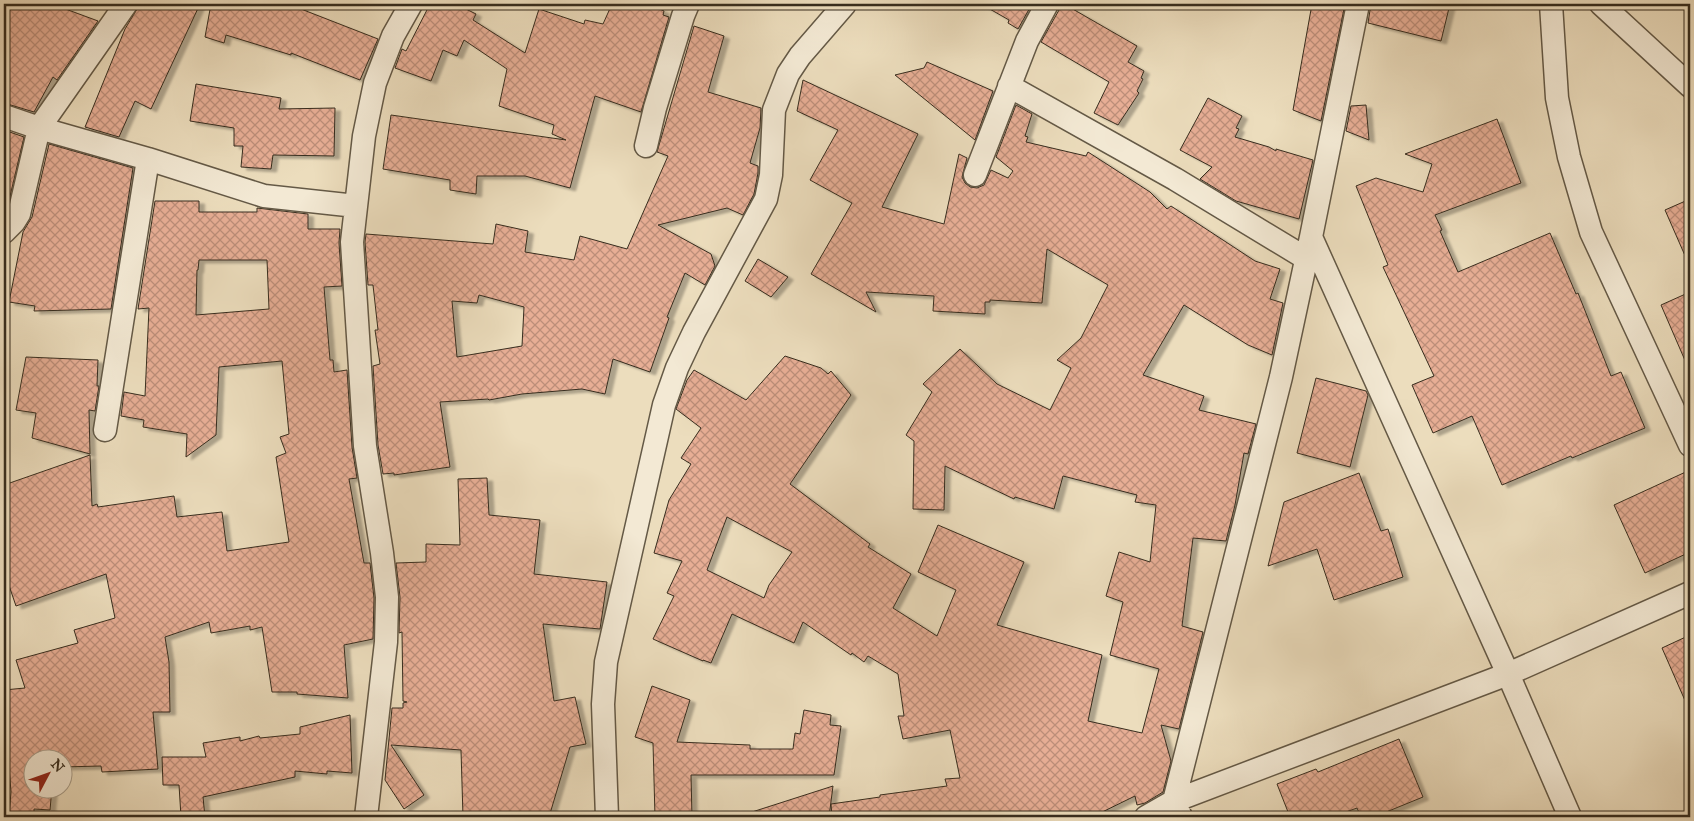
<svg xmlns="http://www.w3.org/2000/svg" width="1694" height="821" font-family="'IM FELL Great Primer',serif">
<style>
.building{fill:url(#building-cross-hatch);stroke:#372d1e;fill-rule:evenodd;filter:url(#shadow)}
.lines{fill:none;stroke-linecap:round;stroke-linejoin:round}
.street-casing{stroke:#645946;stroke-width:25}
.street{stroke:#f3e9d4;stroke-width:22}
</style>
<defs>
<pattern id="building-cross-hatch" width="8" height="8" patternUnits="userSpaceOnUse" patternTransform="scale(1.25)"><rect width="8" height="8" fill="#e7ae95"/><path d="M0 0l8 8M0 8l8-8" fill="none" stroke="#bc8e79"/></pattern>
<filter id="shadow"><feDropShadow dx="5.5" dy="3" stdDeviation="1" flood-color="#0004"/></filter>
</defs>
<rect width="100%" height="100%" fill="#ecddbd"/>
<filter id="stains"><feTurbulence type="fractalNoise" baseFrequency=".004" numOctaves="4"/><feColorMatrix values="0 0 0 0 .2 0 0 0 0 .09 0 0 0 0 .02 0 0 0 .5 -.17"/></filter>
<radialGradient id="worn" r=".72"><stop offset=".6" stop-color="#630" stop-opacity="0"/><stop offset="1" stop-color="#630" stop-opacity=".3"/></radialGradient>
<path class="building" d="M 4,4 L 52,4 L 98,21 L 57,80 L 53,77 L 34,112 L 4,103 Z
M 140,4 L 200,4 L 151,109 L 135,101 L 119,137 L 85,127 L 125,29 Z
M 211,4 L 302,4 L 301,9 L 378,39 L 360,80 L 291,53 L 291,55 L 226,35 L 224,43 L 205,37 Z
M 430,4 L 456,4 L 476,14 L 473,20 L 525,53 L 539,9 L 584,24 L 585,20 L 603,24 L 612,4 L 648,4 L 664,11 L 663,15 L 669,17 L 641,112 L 595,96 L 570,188 L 525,176 L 477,176 L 476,194 L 450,190 L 450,180 L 383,169 L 391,115 L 566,140 L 552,134 L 554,125 L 499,106 L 507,69 L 464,40 L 457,56 L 443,50 L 431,81 L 395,68 L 402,49 L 406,51 Z
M 981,4 L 1032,4 L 1018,29 L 1008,23 L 1009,20 Z
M 1060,4 L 1064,4 L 1137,46 L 1128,62 L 1144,71 L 1141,78 L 1143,79 L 1137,91 L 1139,93 L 1118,125 L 1094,113 L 1109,82 L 1041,42 L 1059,10 Z
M 1312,4 L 1345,4 L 1321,121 L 1293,110 Z
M 1371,4 L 1450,4 L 1441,41 L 1368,23 Z
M 694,26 L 724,36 L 708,92 L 761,108 L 760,128 L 750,163 L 758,166 L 758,173 L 754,194 L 743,215 L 727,208 L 658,225 L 711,254 L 715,266 L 705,285 L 685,273 L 667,317 L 669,318 L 650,372 L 613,359 L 605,394 L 582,389 L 522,394 L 489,400 L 488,399 L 440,402 L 450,467 L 394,475 L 394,473 L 383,474 L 378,445 L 373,366 L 380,364 L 375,330 L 378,330 L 373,285 L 368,285 L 365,242 L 366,234 L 493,244 L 496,224 L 528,231 L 525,252 L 574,260 L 580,236 L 627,249 L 668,156 L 657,152 ZM 479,295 L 524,307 L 522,346 L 457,357 L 452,301 L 477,303 Z
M 927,62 L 993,91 L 975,140 L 895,75 L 924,68 Z
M 803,80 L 918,134 L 882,207 L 944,224 L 959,154 L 967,158 L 962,177 L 965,183 L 970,187 L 977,188 L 984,185 L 991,170 L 1008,178 L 1013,171 L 996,157 L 1016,105 L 1032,114 L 1025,136 L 1028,137 L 1026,142 L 1086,156 L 1088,152 L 1150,192 L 1167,209 L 1171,206 L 1255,261 L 1280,269 L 1270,299 L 1283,303 L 1272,355 L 1248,345 L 1184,305 L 1143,375 L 1204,396 L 1199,410 L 1256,424 L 1248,454 L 1244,453 L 1235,505 L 1226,541 L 1193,538 L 1182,626 L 1203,632 L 1179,729 L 1161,725 L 1171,761 L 1163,792 L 1145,803 L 1137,805 L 1135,796 L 1092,817 L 832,817 L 831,804 L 880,797 L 880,795 L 947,786 L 945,779 L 960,778 L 950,730 L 903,739 L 898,716 L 904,716 L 898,674 L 868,656 L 864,662 L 852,653 L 851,655 L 803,622 L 794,643 L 732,614 L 711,663 L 703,660 L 703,661 L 653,639 L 674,596 L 667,593 L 682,561 L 654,553 L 669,500 L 691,464 L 681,458 L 701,428 L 676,409 L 687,380 L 694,370 L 746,400 L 785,356 L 821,368 L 828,374 L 831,371 L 851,395 L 790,484 L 870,544 L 868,547 L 911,574 L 893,608 L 937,636 L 956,590 L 918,572 L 938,525 L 1024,562 L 997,625 L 1102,655 L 1088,721 L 1142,733 L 1159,669 L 1110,655 L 1123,602 L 1106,596 L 1119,552 L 1150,562 L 1156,505 L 1135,502 L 1137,495 L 1063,476 L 1054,509 L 1015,497 L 1014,499 L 945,466 L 944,510 L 913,509 L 914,441 L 906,435 L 932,392 L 923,384 L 960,349 L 997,384 L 1050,410 L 1071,368 L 1057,360 L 1081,338 L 1108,285 L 1047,249 L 1042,303 L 990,300 L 990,302 L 985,302 L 985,314 L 933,311 L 934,296 L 866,292 L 876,312 L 811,274 L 852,203 L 810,180 L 838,130 L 797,111 ZM 727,517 L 792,552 L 769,585 L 764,598 L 707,570 Z
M 196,84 L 281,98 L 279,109 L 335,108 L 334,156 L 273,155 L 271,169 L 241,167 L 243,146 L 234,146 L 234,128 L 190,121 Z
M 1208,98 L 1242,116 L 1236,128 L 1239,129 L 1235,137 L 1269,147 L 1276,151 L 1276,149 L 1313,160 L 1299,219 L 1236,201 L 1200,179 L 1212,167 L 1180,150 Z
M 1366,105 L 1369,140 L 1346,131 L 1351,106 Z
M 1497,119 L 1521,183 L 1435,215 L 1442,230 L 1440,231 L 1458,272 L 1550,233 L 1576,294 L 1578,293 L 1611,376 L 1621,372 L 1645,428 L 1572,458 L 1571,456 L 1502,485 L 1472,416 L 1433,433 L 1412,385 L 1434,376 L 1383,267 L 1388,265 L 1356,186 L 1376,178 L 1423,192 L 1432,164 L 1405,154 Z
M 4,130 L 24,137 L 7,209 L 4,214 Z
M 49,144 L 133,168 L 111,309 L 34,311 L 35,306 L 9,302 L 23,232 L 32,217 Z
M 1690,199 L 1690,267 L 1665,210 Z
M 155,201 L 199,201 L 199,212 L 257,212 L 257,208 L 308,214 L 308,229 L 340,229 L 339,243 L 342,286 L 324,287 L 330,360 L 333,360 L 334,372 L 347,370 L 352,447 L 357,478 L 349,479 L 364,563 L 370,563 L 374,598 L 373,639 L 344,645 L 348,698 L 297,694 L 297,692 L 272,692 L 262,627 L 250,630 L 250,626 L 211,633 L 209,622 L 165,637 L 169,662 L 170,712 L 153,712 L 158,769 L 102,772 L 101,766 L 62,767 L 62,758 L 32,758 L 32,788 L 52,788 L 50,810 L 34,809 L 34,817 L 9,817 L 11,792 L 6,729 L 4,729 L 4,690 L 25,688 L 16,660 L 78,643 L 74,630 L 115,618 L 106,574 L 16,606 L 4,571 L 4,485 L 90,455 L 92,506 L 97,504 L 98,507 L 174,496 L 177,517 L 222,512 L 227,551 L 289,542 L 276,457 L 286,453 L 280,437 L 289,434 L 282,361 L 219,367 L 216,435 L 186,457 L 187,434 L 143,427 L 144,420 L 121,416 L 124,392 L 145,396 L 149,308 L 138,309 ZM 199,260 L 267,260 L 269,309 L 196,315 L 197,270 L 198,270 Z
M 758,259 L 788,277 L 771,297 L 745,281 Z
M 1690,292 L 1690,372 L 1661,305 Z
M 26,357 L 98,360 L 97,386 L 99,386 L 95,411 L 89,410 L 90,454 L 32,438 L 36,413 L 16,410 Z
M 1316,378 L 1366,391 L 1368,395 L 1350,467 L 1297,453 Z
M 1690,470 L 1690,552 L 1645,573 L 1614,505 Z
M 1359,473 L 1381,531 L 1388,529 L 1403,577 L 1334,600 L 1317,549 L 1268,566 L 1284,502 Z
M 487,478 L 489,515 L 540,520 L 534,574 L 607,582 L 600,629 L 543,624 L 554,701 L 575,697 L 586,744 L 570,747 L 549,817 L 463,817 L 461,750 L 391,745 L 424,795 L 404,809 L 385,780 L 392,708 L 403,708 L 403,703 L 407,702 L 403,701 L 402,632 L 399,633 L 400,597 L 396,563 L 426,562 L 426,544 L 460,545 L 458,479 Z
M 1690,635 L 1690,712 L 1662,648 Z
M 652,686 L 690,700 L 677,742 L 750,745 L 750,749 L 793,749 L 795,733 L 800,734 L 804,710 L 831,715 L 830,725 L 841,726 L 834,775 L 691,775 L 692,817 L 655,817 L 653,743 L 635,737 Z
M 350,715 L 352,773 L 327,771 L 327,774 L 295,771 L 295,777 L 203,797 L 205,817 L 181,817 L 179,785 L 163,785 L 162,757 L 206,757 L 203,743 L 240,737 L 240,741 L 259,736 L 260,738 L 300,734 L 300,727 Z
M 1399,739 L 1423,797 L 1374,817 L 1361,817 L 1357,808 L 1332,817 L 1290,817 L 1277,784 L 1316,769 L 1318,772 Z
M 833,786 L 829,817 L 752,817 L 752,812 Z"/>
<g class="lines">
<defs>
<path id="street" d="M 1551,4 L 1557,98 L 1569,157 L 1591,232 L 1690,445
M 1601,4 L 1690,86
M 1009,86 L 1175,179 L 1307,259
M 4,116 L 39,128 L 148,159 L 264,196 L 356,206
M 646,146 L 655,108 L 683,16 L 688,4
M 975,175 L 1027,41 L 1047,4
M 4,232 L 14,222 L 19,214 L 39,128 L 126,4
M 1311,237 L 1508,674 L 1570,817
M 105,430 L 148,159
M 366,817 L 386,642 L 387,597 L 382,553 L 365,446 L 352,242 L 364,136 L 375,83 L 393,36 L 411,4
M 607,817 L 603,704 L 606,662 L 664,405 L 677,368 L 694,332 L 766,199 L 771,175 L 774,110 L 788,74 L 800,56 L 845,4
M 1146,817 L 1174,801 L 1508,674 L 1690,593
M 1181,817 L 1174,801 L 1281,377 L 1311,237 L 1358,4"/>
</defs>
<use href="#street" class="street-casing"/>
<use href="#street" class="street"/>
</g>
<rect width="1694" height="821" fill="none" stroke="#ecddbd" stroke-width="20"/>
<rect x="5" y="5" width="1684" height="811" fill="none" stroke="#372d1e" stroke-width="2.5"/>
<rect x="10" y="10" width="1674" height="801" fill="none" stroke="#372d1e"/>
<g transform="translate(48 774) rotate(49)"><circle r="24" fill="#f3e9d4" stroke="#a89e8b"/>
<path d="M0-4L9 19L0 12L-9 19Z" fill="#8f2418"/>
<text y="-8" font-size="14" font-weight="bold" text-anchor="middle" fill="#372d1e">N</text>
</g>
<rect width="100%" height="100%" filter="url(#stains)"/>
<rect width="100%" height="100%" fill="url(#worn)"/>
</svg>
